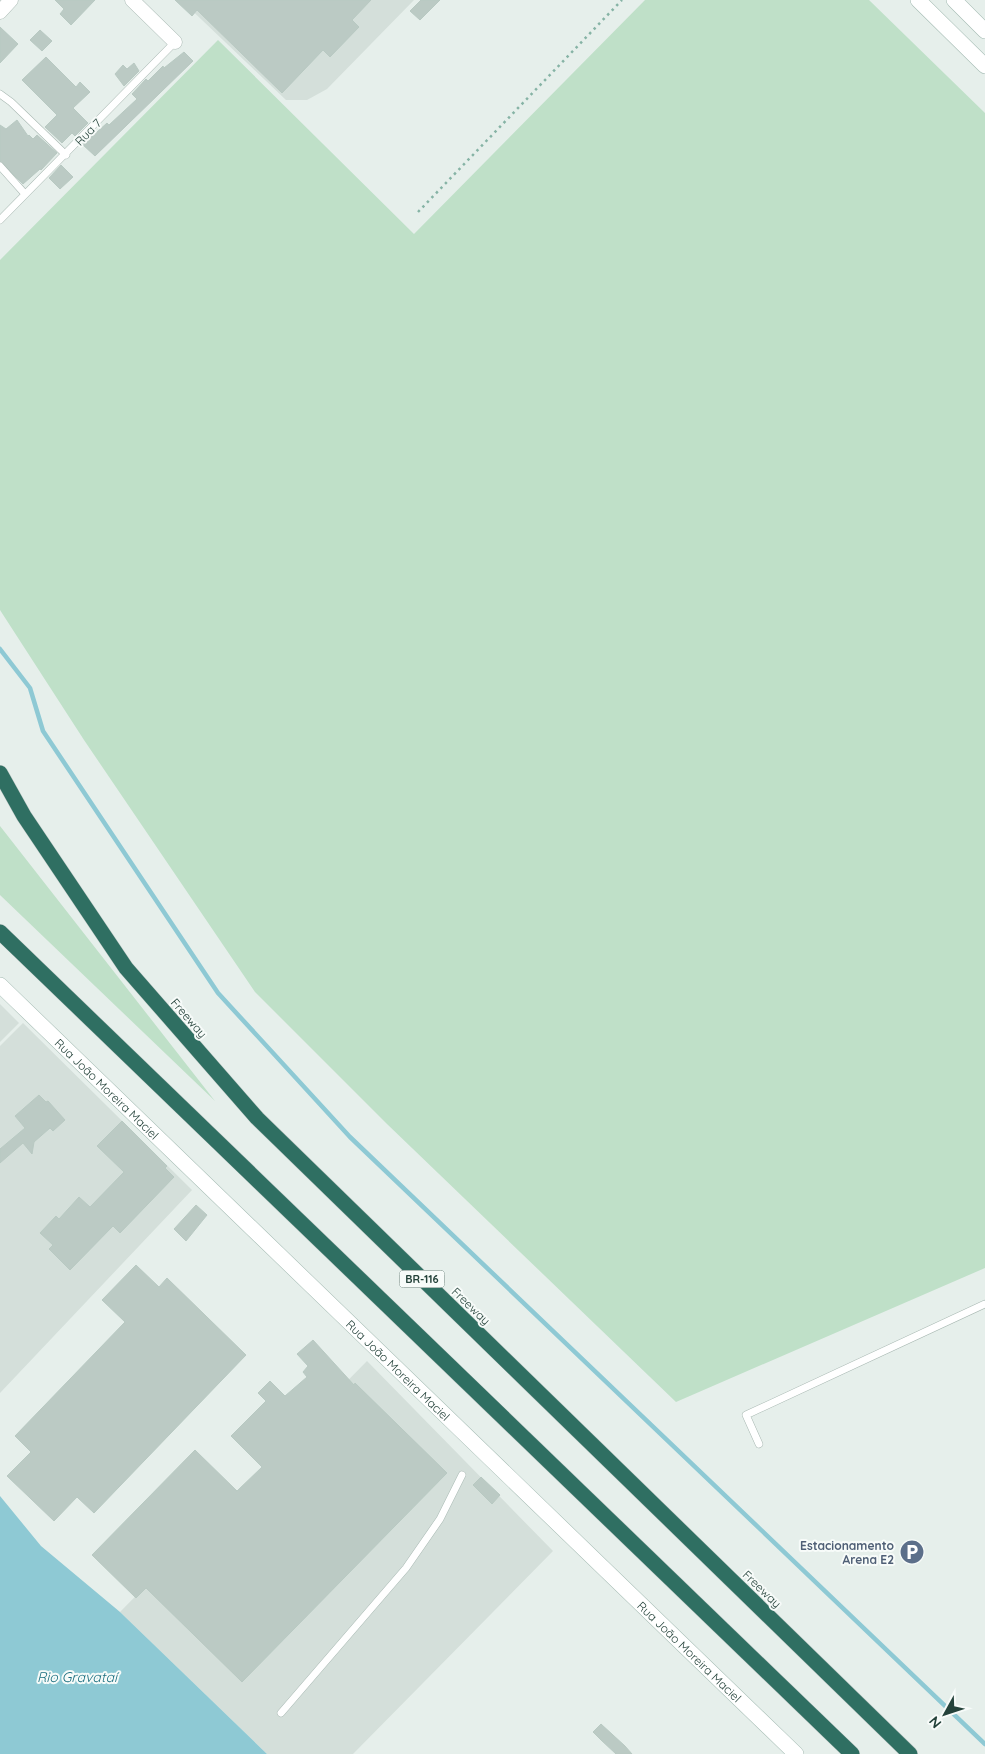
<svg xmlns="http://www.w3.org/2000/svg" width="985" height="1754" font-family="Quicksand,sans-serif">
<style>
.built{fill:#d4dfda}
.green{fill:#bfe0c8}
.water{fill:#8ec9d4}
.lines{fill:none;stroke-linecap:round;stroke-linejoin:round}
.stream{stroke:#8ec9d4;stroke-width:4.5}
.building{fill:#bbcac4;stroke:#b8c9c2}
.lane-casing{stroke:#a8b8b2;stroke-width:8}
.street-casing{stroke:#a8b8b2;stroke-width:15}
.secondary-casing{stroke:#a4bbb3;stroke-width:16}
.highway-casing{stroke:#c2cac8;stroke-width:16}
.path{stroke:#86b3a5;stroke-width:2.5;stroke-dasharray:2.5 4;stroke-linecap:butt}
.lane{stroke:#fff;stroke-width:7}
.street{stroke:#fff;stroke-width:14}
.secondary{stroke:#fff;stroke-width:15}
.highway{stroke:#2f6f62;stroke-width:15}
.labels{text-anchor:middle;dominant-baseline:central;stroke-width:4;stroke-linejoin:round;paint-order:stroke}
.shield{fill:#f7fbf9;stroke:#637a73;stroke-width:1}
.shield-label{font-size:11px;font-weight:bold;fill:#24423a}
.street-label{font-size:12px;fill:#24423a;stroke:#f7fbf9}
.service-label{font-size:12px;font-weight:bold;fill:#4e5e75;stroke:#f7fbf9;text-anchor:end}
.water-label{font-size:14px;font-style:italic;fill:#1c6f80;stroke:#f7fbf9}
</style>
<rect width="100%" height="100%" fill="#e6efeb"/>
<path class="built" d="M 181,0 L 414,0 L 327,89 L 307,100 L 286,100 Z
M 0,1004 L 19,1023 L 0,1042 Z
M 23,1023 L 192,1190 L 0,1393 L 0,1046 Z
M 367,1361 L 553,1551 L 353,1754 L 267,1754 L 120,1612 Z"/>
<path class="green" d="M 645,0 L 869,0 L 985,113 L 985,1268 L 676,1402 L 387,1124 L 255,992 L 84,740 L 0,610 L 0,260 L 218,40 L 414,234 Z
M 0,826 L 215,1101 L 0,895 Z"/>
<path class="water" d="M 0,1496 L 41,1546 L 120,1612 L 267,1754 L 0,1754 Z"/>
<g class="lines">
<path class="stream" d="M 0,649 L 30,688 L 43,731 L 218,993 L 350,1137 L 985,1744"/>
</g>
<path class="building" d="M 55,0 L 95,0 L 71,25 L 60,14 L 64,9 Z
M 175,0 L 371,0 L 352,20 L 359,27 L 330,57 L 323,50 L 282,93 L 197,10 L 192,16 Z
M 421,0 L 440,0 L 420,20 L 410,11 Z
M 0,27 L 18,44 L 0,63 Z
M 40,30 L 52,41 L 42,51 L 30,40 Z
M 184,52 L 193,61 L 95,156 L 82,144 L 95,131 L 97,132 L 107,123 L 109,125 L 137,99 L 132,94 L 146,79 L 148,81 L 163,66 L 164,68 Z
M 46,57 L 76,87 L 80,82 L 90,92 L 73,108 L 88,123 L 75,136 L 72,133 L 62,143 L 45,127 L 57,115 L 22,80 Z
M 134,63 L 139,71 L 124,86 L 115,74 L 123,65 L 127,69 Z
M 17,120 L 28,136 L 29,135 L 33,139 L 37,135 L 57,153 L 41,170 L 40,169 L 23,184 L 0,161 L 0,125 L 6,129 Z
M 61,165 L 73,177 L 60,189 L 49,178 Z
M 39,1095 L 46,1102 L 48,1101 L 65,1120 L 53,1131 L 50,1128 L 34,1142 L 32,1154 L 23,1143 L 0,1163 L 0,1149 L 25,1128 L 15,1116 Z
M 122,1121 L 167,1166 L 165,1168 L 174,1177 L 120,1233 L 113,1226 L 70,1270 L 49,1249 L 53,1245 L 40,1233 L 56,1216 L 59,1219 L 79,1197 L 90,1207 L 124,1172 L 97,1146 Z
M 196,1205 L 207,1215 L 186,1241 L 174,1229 Z
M 136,1265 L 159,1287 L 167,1278 L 246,1355 L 94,1513 L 77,1497 L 54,1521 L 7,1476 L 31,1452 L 15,1436 L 125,1322 L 102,1300 Z
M 313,1340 L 354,1385 L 355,1383 L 447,1473 L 242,1682 L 146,1588 L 136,1598 L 92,1555 L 195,1450 L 237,1491 L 262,1467 L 231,1436 L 266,1401 L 258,1393 L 270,1381 L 285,1396 L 307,1377 L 303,1372 L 308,1366 L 297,1354 Z
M 481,1477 L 500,1495 L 492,1504 L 473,1485 Z
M 601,1724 L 625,1746 L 632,1754 L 616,1754 L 601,1740 L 593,1732 Z"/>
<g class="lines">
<defs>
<path id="lane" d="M 0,94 L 11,102 L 66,155
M 0,166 L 25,194
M 0,220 L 175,42
M 759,1444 L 746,1415 L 985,1304
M 281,1713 L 406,1568 L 440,1519 L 462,1475"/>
<path id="street" d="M 132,0 L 175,42
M 0,12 L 11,0"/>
<g id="secondary">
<path d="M 918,0 L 985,66"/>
<path d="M 954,0 L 985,31"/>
<path id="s1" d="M 0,985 L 796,1754"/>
</g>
<path id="highway" d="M 0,773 L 24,816 L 126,968 L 257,1118 L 910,1754
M 0,932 L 852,1754"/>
</defs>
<use href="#lane" class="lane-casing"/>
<use href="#street" class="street-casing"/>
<use href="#secondary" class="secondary-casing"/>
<use href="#highway" class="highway-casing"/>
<path class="path" d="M 418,212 L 622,0"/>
<use href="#lane" class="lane"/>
<use href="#street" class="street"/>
<use href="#secondary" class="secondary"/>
<use href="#highway" class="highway"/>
</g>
<defs>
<symbol id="parking-disc" viewBox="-11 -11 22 22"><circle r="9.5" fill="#5c6f8a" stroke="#f7fbf9"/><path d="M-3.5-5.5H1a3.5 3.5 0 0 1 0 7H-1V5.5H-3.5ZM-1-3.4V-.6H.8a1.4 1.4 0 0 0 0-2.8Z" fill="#fff"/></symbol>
</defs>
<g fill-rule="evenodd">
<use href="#parking-disc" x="898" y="1538" width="28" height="28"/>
</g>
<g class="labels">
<rect class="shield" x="399.5" y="1270.5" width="45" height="17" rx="4"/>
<g class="shield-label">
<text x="422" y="1279">BR-116</text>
</g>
<g class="street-label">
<text transform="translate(88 132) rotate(-46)">Rua 7</text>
<text transform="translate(189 1018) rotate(49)">Freeway</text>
<text stroke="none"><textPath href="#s1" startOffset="149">Rua João Moreira Maciel</textPath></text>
<text transform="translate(471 1306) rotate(44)">Freeway</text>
<text stroke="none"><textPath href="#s1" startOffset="554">Rua João Moreira Maciel</textPath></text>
<text transform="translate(762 1589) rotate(44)">Freeway</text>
<text stroke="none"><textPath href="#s1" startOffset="959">Rua João Moreira Maciel</textPath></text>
</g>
<g class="service-label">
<text x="894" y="1545">Estacionamento<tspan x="894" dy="14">Arena E2</tspan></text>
</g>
<g class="water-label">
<text x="77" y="1677">Rio Gravataí</text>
</g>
</g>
<g transform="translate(945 1714) rotate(230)" stroke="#f7fbf9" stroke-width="4" paint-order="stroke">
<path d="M0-4L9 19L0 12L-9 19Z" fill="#24423a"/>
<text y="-8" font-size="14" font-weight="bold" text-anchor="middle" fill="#24423a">N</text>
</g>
</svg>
